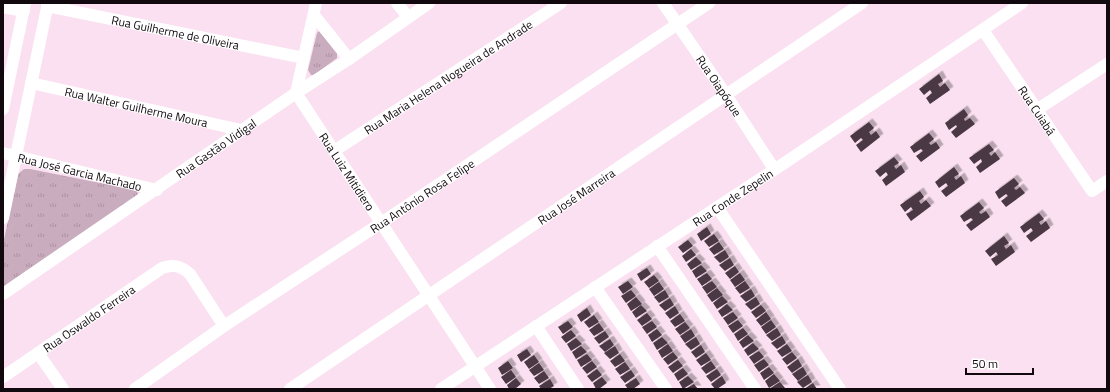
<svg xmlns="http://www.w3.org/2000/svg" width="1110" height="392" font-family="'Titillium Web',sans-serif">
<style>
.grass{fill:url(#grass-tufts)}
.building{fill:#4b3744;filter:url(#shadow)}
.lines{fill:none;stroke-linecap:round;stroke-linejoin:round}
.minor{stroke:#fff;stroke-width:12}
.labels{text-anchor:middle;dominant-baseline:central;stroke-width:4;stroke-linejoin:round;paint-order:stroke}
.street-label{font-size:12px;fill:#11090e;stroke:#fff}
</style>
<defs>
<pattern id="grass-tufts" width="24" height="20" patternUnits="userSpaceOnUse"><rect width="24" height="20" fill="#caacbf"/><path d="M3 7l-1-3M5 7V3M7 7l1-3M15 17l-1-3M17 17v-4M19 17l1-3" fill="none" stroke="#ac93a3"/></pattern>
<filter id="shadow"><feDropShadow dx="3.5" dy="-3.5" stdDeviation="0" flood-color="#0004"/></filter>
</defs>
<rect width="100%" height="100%" fill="#fae0f0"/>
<path class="grass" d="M 319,31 L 337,53 L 337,58 L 314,75 L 311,75 L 308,70 L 317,33 Z
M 24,169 L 30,169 L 135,190 L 138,193 L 137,196 L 3,287 L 3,244 L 18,174 Z"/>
<path class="building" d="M 939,74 L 943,81 L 938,84 L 940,87 L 945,83 L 950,90 L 930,104 L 926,98 L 932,93 L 930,90 L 924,95 L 919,89 Z
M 964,109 L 968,115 L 964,119 L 965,121 L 970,118 L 975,124 L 956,138 L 951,132 L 957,127 L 956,125 L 949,130 L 945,123 Z
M 869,122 L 874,128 L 869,132 L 871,135 L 876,131 L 880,137 L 861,152 L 856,145 L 863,140 L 861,138 L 855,143 L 850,136 Z
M 929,133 L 934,139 L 929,143 L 931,145 L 936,142 L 940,148 L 921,162 L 916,156 L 923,151 L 921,149 L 914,153 L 910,147 Z
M 989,144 L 994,150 L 989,153 L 991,156 L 995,152 L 1000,159 L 980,173 L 976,167 L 982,162 L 981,159 L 974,164 L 969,158 Z
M 894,157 L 899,163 L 894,166 L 896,169 L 901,165 L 905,172 L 886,186 L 882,180 L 888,175 L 886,172 L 880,177 L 875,171 Z
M 954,167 L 959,174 L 954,177 L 956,180 L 961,176 L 965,183 L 946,197 L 941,191 L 948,186 L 946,183 L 939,188 L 935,182 Z
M 1014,178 L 1019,184 L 1014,188 L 1016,190 L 1020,187 L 1025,193 L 1006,207 L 1001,201 L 1008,196 L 1006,194 L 999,199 L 995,192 Z
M 920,191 L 924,197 L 919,201 L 921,204 L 926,200 L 931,206 L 911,221 L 906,214 L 913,210 L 911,207 L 905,212 L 900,205 Z
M 979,202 L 984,208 L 979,212 L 981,214 L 986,211 L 990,217 L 971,231 L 966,225 L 973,220 L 971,218 L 964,222 L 960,216 Z
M 1039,213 L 1044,219 L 1039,222 L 1041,225 L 1046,221 L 1050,228 L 1031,242 L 1026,236 L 1033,231 L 1031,228 L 1024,233 L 1020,227 Z
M 707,227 L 711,234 L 701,241 L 697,234 Z
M 714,234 L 719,241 L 709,247 L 704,241 Z
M 1004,236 L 1009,243 L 1004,246 L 1006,249 L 1011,245 L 1015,252 L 996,266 L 991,259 L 998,255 L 996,252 L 990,257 L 985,251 Z
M 688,240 L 693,246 L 683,253 L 678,247 Z
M 719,242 L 724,249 L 714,255 L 709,249 Z
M 691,249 L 696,255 L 686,262 L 682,256 Z
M 725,250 L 729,257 L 720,263 L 714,257 Z
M 696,257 L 702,263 L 691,270 L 687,264 Z
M 730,258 L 734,265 L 725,271 L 719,265 Z
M 701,265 L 707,271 L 696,278 L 692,271 Z
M 735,266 L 739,272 L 730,279 L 725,273 Z
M 647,268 L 651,274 L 641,281 L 637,274 Z
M 707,273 L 712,279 L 702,286 L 697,279 Z
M 740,273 L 745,280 L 735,287 L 730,280 Z
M 654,275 L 659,281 L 649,288 L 644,282 Z
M 628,281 L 633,287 L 623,294 L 618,287 Z
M 712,281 L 717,287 L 707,294 L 702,287 Z
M 745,281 L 750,288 L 740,294 L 735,288 Z
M 659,282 L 664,289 L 654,296 L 649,289 Z
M 717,288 L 723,295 L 712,302 L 707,295 Z
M 751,289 L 755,296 L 746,302 L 740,296 Z
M 631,290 L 636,296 L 626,303 L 621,296 Z
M 665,290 L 669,297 L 659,303 L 654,297 Z
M 722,296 L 728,302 L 717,309 L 713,303 Z
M 636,297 L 642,304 L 631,311 L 627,304 Z
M 756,297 L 760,304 L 751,310 L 745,304 Z
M 670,298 L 674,305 L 665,311 L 659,305 Z
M 727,304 L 733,310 L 722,317 L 718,311 Z
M 641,305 L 647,311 L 636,318 L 632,312 Z
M 761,305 L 766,311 L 756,318 L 751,312 Z
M 675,306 L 679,313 L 670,319 L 665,313 Z
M 587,308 L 591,315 L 581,322 L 577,315 Z
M 733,312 L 738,318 L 728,325 L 723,318 Z
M 766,312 L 771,319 L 761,326 L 756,320 Z
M 647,313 L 652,319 L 642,326 L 637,320 Z
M 680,314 L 685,321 L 675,327 L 670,321 Z
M 594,315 L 599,322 L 589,328 L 584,322 Z
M 738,320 L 743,326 L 733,333 L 728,326 Z
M 771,320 L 776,327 L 766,334 L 761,327 Z
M 568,321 L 573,327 L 563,334 L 558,327 Z
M 652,321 L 657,327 L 647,334 L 642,327 Z
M 685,322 L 690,328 L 680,335 L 675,329 Z
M 599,323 L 604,330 L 594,336 L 589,330 Z
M 743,328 L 748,334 L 738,341 L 734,334 Z
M 777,328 L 781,335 L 772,341 L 766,335 Z
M 657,329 L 662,335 L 652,342 L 648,335 Z
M 691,329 L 695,336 L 685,343 L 680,336 Z
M 571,330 L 576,336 L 566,343 L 561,337 Z
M 605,331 L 609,337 L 599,344 L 594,338 Z
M 748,335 L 754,341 L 743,348 L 739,342 Z
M 782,336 L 786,343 L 777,349 L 771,343 Z
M 662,337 L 668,343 L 657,350 L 653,343 Z
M 696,337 L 700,344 L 691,350 L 685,344 Z
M 576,338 L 582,344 L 571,351 L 567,344 Z
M 610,339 L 614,345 L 605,352 L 599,346 Z
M 753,343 L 759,349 L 748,356 L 744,350 Z
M 668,344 L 673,351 L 662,358 L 658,351 Z
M 787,344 L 792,351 L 782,357 L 777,351 Z
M 701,345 L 705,352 L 696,358 L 691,352 Z
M 581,346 L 587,352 L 576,359 L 572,352 Z
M 615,346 L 619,353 L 610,359 L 604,353 Z
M 527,349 L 531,355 L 521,362 L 517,355 Z
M 759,351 L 764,357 L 754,364 L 749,357 Z
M 673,352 L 678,358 L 668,365 L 663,359 Z
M 792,352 L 797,358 L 787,365 L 782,359 Z
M 706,353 L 711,360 L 701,366 L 696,360 Z
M 587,354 L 592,360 L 581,367 L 577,360 Z
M 620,354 L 625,361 L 615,367 L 610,361 Z
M 534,355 L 539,362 L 529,369 L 524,362 Z
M 764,359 L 769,365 L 759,372 L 754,365 Z
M 798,359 L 802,366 L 792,373 L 787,367 Z
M 678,360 L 683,366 L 673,373 L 668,367 Z
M 508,361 L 513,368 L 502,375 L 498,368 Z
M 592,361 L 597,367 L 587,374 L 582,368 Z
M 711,361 L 716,368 L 706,374 L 701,368 Z
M 625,362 L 630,369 L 620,375 L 615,369 Z
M 539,363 L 544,370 L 534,376 L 529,370 Z
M 769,367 L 774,373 L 764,380 L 760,373 Z
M 803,367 L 807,374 L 798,381 L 792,374 Z
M 683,368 L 688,374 L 678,381 L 674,374 Z
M 597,369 L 602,375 L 592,382 L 587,376 Z
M 717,369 L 721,375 L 711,382 L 706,376 Z
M 511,370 L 516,377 L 506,384 L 501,377 Z
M 631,370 L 635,376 L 625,383 L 620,377 Z
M 544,371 L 549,378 L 539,384 L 534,378 Z
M 774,374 L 780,381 L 769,388 L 765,381 Z
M 808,375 L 812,382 L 803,388 L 797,382 Z
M 688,376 L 694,382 L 683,389 L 679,382 Z
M 722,376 L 726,383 L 717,389 L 715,389 L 711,384 Z
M 602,377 L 607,383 L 599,389 L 596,389 L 593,383 Z
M 516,378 L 521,384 L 515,389 L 509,389 L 507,385 Z
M 636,378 L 640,384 L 633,389 L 628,389 L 625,385 Z
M 550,379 L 554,386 L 549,389 L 541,389 L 539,386 Z
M 780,382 L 785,388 L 769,389 Z
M 813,383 L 817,389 L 804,389 Z
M 694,384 L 698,389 L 685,389 Z"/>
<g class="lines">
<g class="minor">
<path id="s1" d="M 316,3 L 296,93 L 490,389"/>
<path d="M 397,3 L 408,17"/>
<path id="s2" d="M 663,3 L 726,95 L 774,169"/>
<path id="s3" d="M 47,6 L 304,58"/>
<path d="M 3,7 L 24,11"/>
<path d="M 314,15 L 349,59"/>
<path id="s4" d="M 983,30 L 1092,191 L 1107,181"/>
<path id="s5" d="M 31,83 L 241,130"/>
<path d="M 3,109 L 25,3"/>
<path d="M 1038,109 L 1107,64"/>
<path id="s6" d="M 334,151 L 561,3"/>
<path id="s7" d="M 3,153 L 157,190"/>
<path d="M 717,207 L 840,389"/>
<path d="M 3,218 L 48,3"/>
<path d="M 657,246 L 755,389"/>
<path d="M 595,287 L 666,389"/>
<path id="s8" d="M 3,294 L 296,93 L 349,59 L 429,3"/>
<path d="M 536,326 L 578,389"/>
<path d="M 38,353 L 63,389"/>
<path id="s9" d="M 3,377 L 162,268 C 174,264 181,266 190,274 L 224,326"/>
<path id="s10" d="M 135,389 L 224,326 L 381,223 L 709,3"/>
<path id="s11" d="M 290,389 L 862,3"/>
<path id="s12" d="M 441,389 L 786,162 L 1022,3"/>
</g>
</g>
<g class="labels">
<g class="street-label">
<text stroke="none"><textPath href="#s3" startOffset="131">Rua Guilherme de Oliveira</textPath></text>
<text stroke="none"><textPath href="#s6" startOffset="136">Rua Maria Helena Nogueira de Andrade</textPath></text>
<text stroke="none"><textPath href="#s2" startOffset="100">Rua Oiapóque</textPath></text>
<text stroke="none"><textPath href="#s5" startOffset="108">Rua Walter Guilherme Moura</textPath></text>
<text stroke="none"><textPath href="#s4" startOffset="97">Rua Cuiabá</textPath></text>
<text stroke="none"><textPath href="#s8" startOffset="258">Rua Gastão Vidigal</textPath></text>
<text stroke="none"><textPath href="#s1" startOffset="186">Rua Luiz Mitidiero</textPath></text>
<text stroke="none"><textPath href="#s7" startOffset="79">Rua José Garcia Machado</textPath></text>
<text stroke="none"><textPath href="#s10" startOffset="346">Rua Antônio Rosa Felipe</textPath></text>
<text stroke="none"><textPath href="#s11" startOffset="345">Rua José Marreira</textPath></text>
<text stroke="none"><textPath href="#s12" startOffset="349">Rua Conde Zepelin</textPath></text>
<text stroke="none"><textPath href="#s9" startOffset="104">Rua Oswaldo Ferreira</textPath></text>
</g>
</g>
<rect width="1110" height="392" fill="none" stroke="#11090e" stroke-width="8"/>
<path d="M966 368v6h67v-6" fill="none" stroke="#11090e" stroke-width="2"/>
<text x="972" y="368" font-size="12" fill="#11090e" stroke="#ffffff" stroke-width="3" paint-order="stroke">50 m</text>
</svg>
